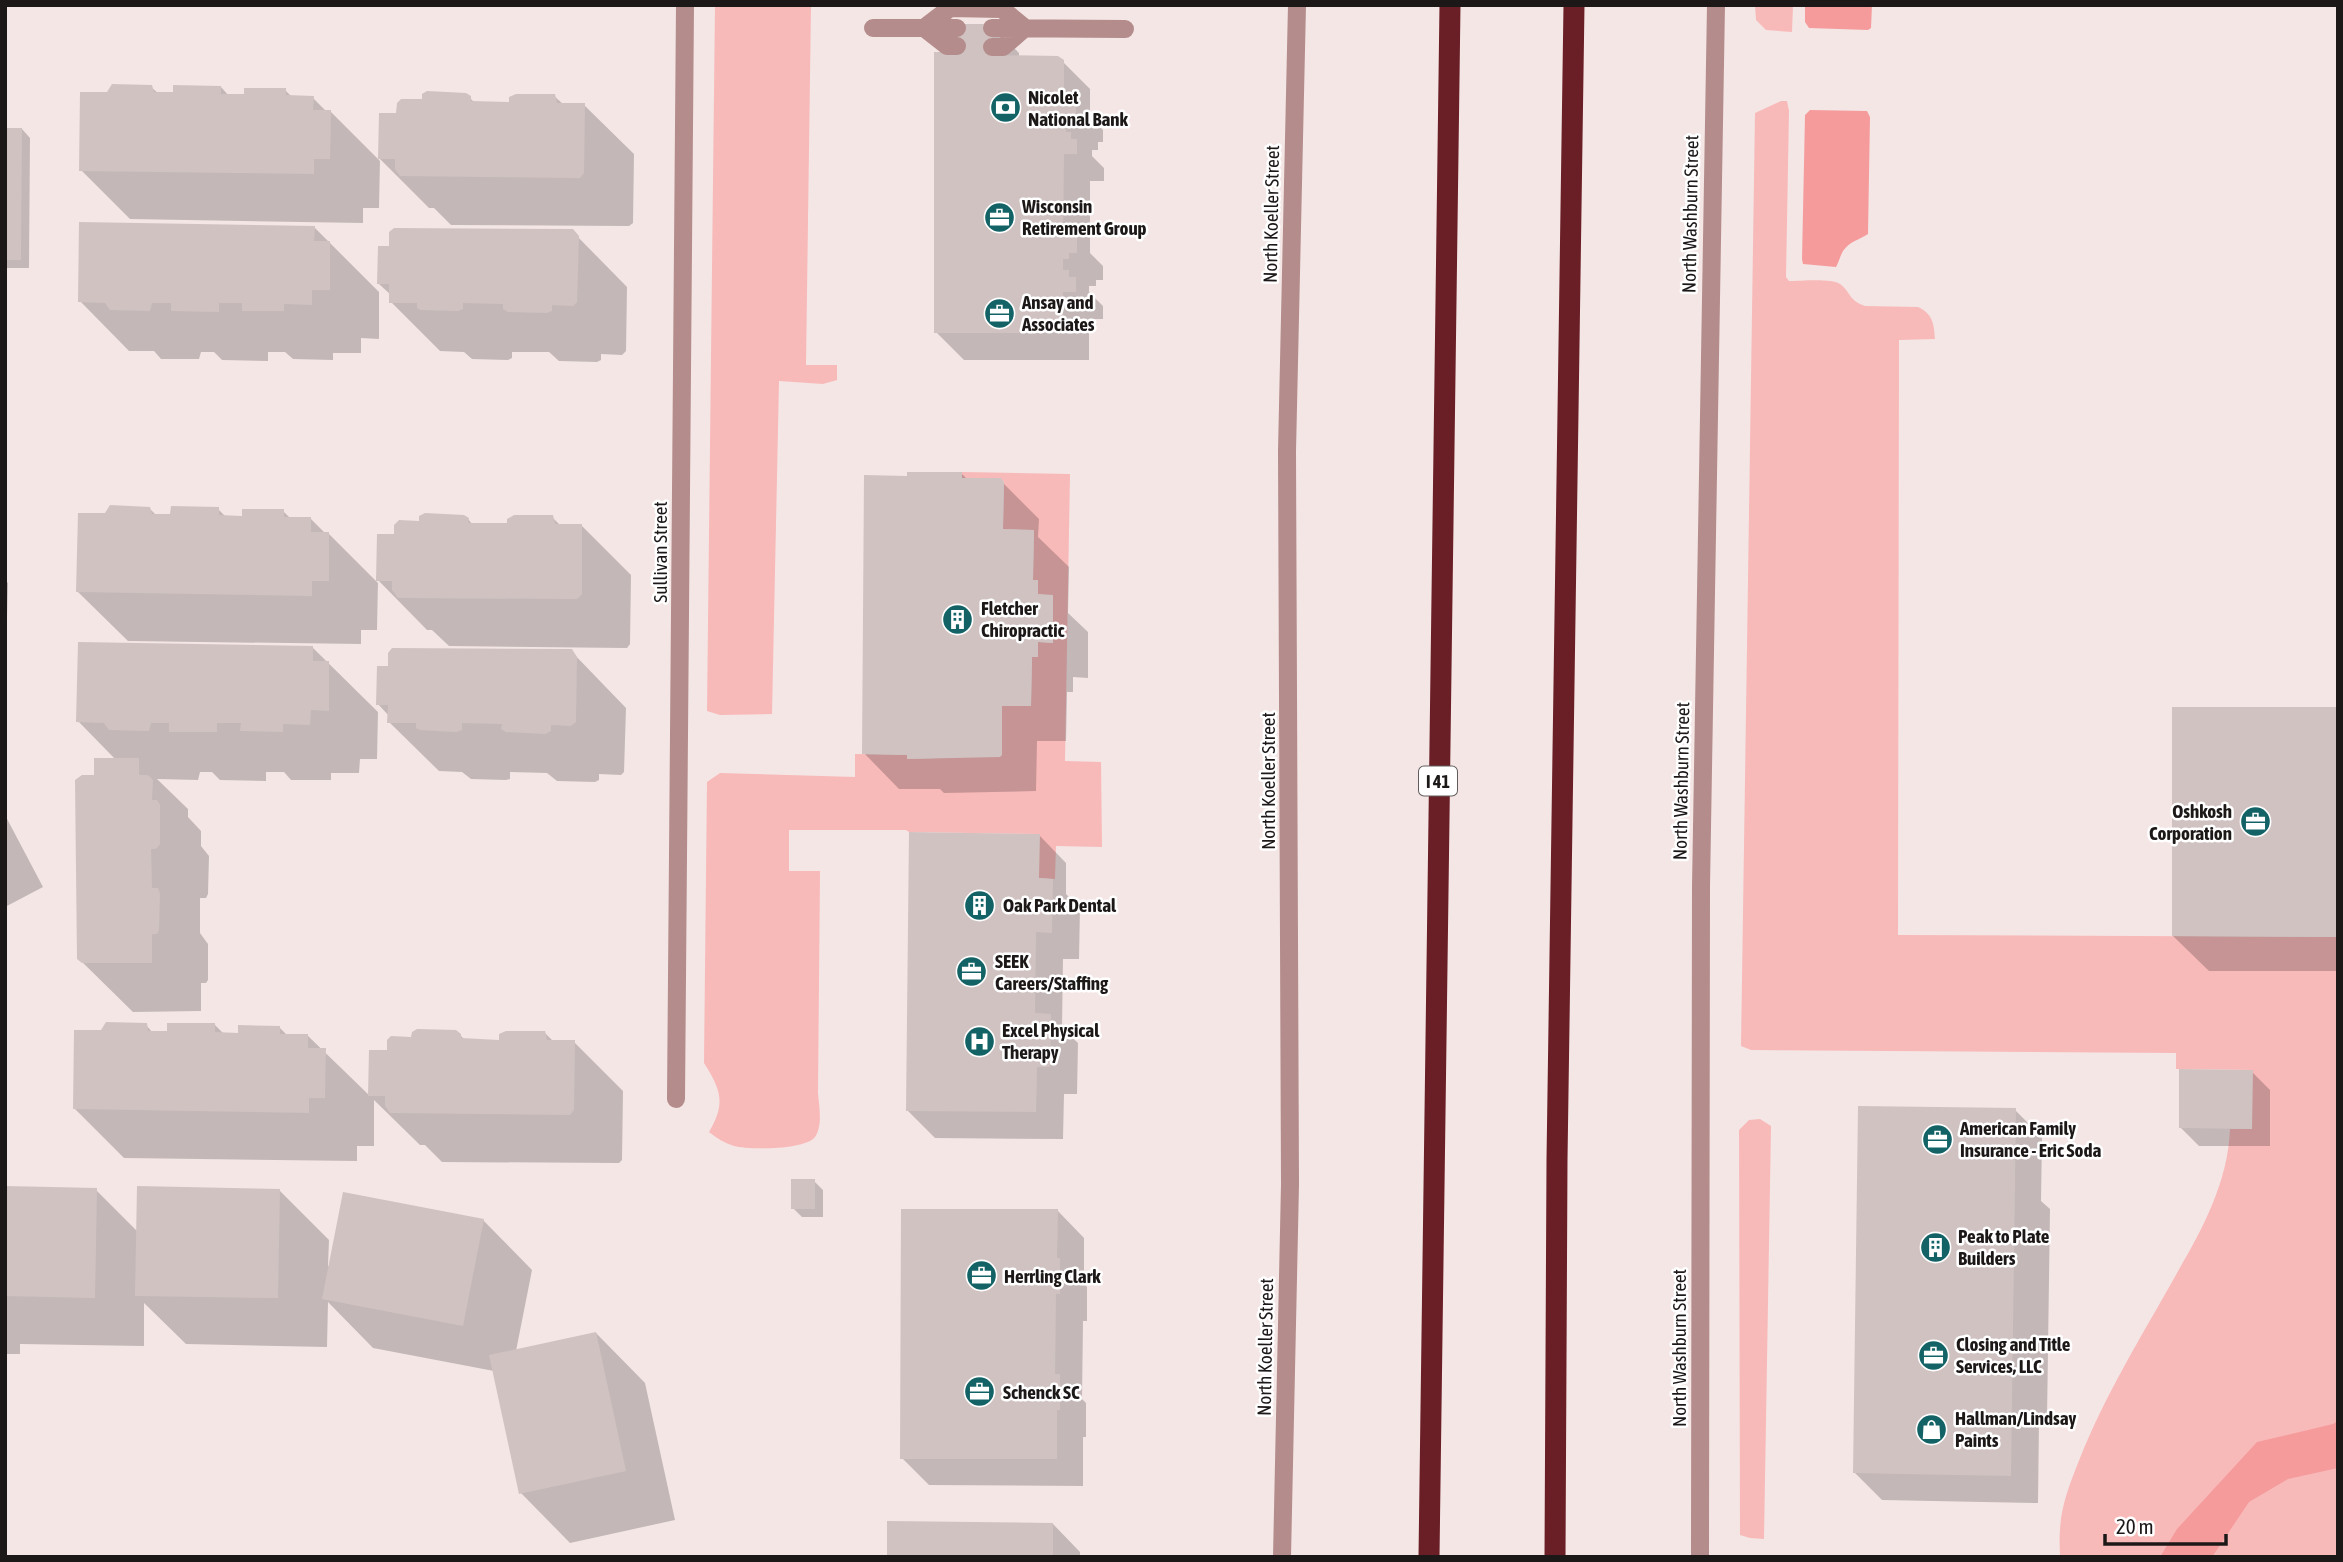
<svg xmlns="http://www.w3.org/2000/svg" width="2343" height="1562" font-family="'Asap Condensed',sans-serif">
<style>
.green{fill:#f8b9b9}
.water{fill:#f59b9c}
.shadow{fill:#0003}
.building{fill:#d1c2c2}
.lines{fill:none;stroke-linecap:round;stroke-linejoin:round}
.service{stroke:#b38c8b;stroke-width:18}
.minor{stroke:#b38c8b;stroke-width:18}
.tertiary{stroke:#b38c8b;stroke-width:18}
.motorway{stroke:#6a1e25;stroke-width:21}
.labels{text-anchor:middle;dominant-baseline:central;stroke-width:5;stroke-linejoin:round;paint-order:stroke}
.shield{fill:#fff;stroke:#615d5d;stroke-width:2}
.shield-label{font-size:18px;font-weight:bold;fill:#1d1818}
.poi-label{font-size:19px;font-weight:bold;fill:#1d1818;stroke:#fff;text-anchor:start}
.street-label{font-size:19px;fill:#1d1818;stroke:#fff}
</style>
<rect width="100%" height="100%" fill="#f4e6e5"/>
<path class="green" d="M 715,5 L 811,5 L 806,365 L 837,365 L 837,380 L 823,384 L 779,381 L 772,714 L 720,715 L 707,711 Z
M 1755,5 L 1793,5 L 1792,32 L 1766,30 L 1756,20 Z
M 1781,101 L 1787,101 L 1789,111 L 1786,277 L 1789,281 C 1801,281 1832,278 1840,284 C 1851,292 1848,300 1865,306 L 1918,307 C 1933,314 1934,324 1935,339 L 1899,340 L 1898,935 L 2338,937 L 2338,1557 L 2060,1557 C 2060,1548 2059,1539 2060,1530 C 2061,1505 2071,1481 2080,1458 C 2106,1393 2143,1334 2177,1273 C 2203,1228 2228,1182 2230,1129 L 2252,1129 L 2252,1070 L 2179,1069 L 2176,1069 L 2176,1053 L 1751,1050 L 1741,1046 L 1755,113 Z
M 962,472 L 1070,474 L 1065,761 L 1101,762 L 1102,847 L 1056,846 L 1055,879 L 1039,878 L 1039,834 L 909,832 L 906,830 L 789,830 L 789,871 L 820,871 L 818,1093 C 819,1106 823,1125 815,1137 C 805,1150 749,1150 734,1146 C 725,1143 716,1138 709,1132 C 726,1103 721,1090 704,1063 L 707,782 L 720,773 L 855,777 L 855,754 L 907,755 L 907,759 L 1000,756 L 1002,754 L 1002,706 L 1031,706 L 1032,657 L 1038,657 L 1038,642 L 1053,643 L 1053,596 L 1038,594 L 1038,581 L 1033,580 L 1034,530 L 1003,529 L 1004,481 L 962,478 Z
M 1760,1119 L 1771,1126 L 1764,1539 L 1750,1538 L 1740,1535 L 1739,1130 L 1749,1120 Z"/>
<path class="water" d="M 1805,5 L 1872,5 L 1871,28 L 1868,30 L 1809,28 L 1805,22 Z
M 1810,110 L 1867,111 L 1870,117 L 1868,234 C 1859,240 1850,241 1843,251 C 1840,256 1839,262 1836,267 L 1803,264 L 1802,259 L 1805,115 Z
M 2338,1421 L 2338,1468 L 2288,1479 L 2249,1502 L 2212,1557 L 2160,1557 L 2177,1529 L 2257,1442 L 2333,1424 Z"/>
<path class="shadow" d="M 992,25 L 1019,53 L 1019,57 L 1062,61 L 1090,89 L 1090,118 L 1103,130 L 1103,142 L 1098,142 L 1098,150 L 1092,150 L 1092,156 L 1104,168 L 1104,181 L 1090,181 L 1090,253 L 1103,266 L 1103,280 L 1096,280 L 1096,286 L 1089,286 L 1089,292 L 1103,306 L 1103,319 L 1089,319 L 1089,360 L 964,360 L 936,332 L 959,54 Z
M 151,87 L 159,94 L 221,87 L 229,96 L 285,90 L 292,97 L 313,98 L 327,112 L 331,112 L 380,161 L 381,114 L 398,114 L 470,98 L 475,103 L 511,104 L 554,96 L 563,104 L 584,105 L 634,154 L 633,223 L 629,226 L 451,225 L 434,208 L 429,208 L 380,159 L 379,208 L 363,208 L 363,223 L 130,219 L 81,170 L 108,94 Z
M 5,129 L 22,129 L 30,138 L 29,268 L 5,268 Z
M 314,227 L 379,292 L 379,339 L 361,338 L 361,353 L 333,353 L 333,360 L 293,359 L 285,352 L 268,352 L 268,361 L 222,360 L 214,352 L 201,352 L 199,359 L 161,359 L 154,351 L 129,351 L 80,301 Z
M 572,231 L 627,287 L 626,351 L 622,355 L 601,354 L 601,360 L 597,362 L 559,361 L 549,352 L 512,352 L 512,358 L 508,360 L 472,359 L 464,352 L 440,351 L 391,302 L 391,295 L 379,284 Z
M 962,474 L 968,480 L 1000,480 L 1039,519 L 1038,537 L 1069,567 L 1068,613 L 1088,632 L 1088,678 L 1073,677 L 1073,692 L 1067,692 L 1066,741 L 1037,741 L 1036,791 L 944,793 L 940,789 L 899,789 L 864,753 L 909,477 Z
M 149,508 L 157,516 L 218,509 L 226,517 L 243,518 L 283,511 L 291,519 L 311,519 L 325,533 L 328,533 L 378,583 L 378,536 L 396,536 L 468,519 L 473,525 L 509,525 L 552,517 L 561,526 L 582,526 L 631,575 L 630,644 L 627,648 L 449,646 L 432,630 L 427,630 L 378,580 L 377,630 L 361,630 L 361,644 L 128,641 L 78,592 L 106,515 Z
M 5,580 L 8,583 L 5,687 Z
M 312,647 L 378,712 L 377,759 L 360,759 L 359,773 L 331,773 L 331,780 L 291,780 L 284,772 L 266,772 L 266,781 L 220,780 L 212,772 L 200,772 L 198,780 L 157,779 L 188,809 L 188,817 L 201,831 L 201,846 L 209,856 L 208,894 L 206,898 L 200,898 L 200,933 L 208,944 L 208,980 L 206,983 L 201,983 L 201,1011 L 133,1012 L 79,959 L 95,777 L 116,760 L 78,721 Z
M 571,651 L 626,708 L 624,772 L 621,775 L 599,774 L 599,780 L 595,782 L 557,781 L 547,773 L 510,772 L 510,779 L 506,780 L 471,779 L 462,772 L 439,771 L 389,722 L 389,716 L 378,704 Z
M 2338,709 L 2338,971 L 2209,971 L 2173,936 Z
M 5,815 L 43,887 L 5,907 Z
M 1039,835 L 1066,863 L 1066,894 L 1080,908 L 1079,959 L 1063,959 L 1062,1028 L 1078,1043 L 1077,1094 L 1064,1094 L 1063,1139 L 935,1138 L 908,1111 Z
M 146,1025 L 153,1033 L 168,1033 L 215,1025 L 224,1034 L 240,1035 L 280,1028 L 287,1035 L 307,1035 L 370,1096 L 388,1052 L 460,1035 L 465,1040 L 501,1041 L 545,1033 L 554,1042 L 574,1042 L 623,1091 L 622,1160 L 619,1163 L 442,1162 L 425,1145 L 420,1145 L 374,1100 L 374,1146 L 357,1146 L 357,1161 L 124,1158 L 75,1109 L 102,1032 Z
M 2252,1072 L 2270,1090 L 2270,1146 L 2199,1146 L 2180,1127 Z
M 2015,1110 L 2042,1137 L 2041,1201 L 2050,1209 L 2047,1420 L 2039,1420 L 2038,1503 L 1882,1500 L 1855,1473 Z
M 814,1181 L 823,1190 L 823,1217 L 802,1217 L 793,1208 Z
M 5,1188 L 96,1190 L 138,1232 L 280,1191 L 329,1240 L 328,1266 L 330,1266 L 483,1220 L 532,1270 L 516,1351 L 596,1333 L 645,1383 L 675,1520 L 570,1543 L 521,1493 L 494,1371 L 373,1348 L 328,1302 L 327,1347 L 186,1344 L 144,1303 L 144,1346 L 20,1344 L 20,1354 L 5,1354 Z
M 1057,1210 L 1084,1238 L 1084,1284 L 1087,1287 L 1087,1321 L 1083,1321 L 1082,1399 L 1086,1403 L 1086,1437 L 1083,1437 L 1083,1486 L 929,1485 L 902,1458 Z
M 1053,1524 L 1080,1552 L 1080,1557 L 889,1557 Z"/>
<path class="building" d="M 957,24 L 992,24 L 992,55 L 1058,56 L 1064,60 L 1064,101 L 1076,101 L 1076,115 L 1071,115 L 1071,123 L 1066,123 L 1066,132 L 1071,132 L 1071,139 L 1077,139 L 1077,154 L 1064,154 L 1063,237 L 1077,237 L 1077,253 L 1069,253 L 1069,259 L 1063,259 L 1063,270 L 1069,270 L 1069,277 L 1076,277 L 1076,292 L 1063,292 L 1063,333 L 934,333 L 934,52 L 957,52 Z
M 112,84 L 152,85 L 154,92 L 173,92 L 173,85 L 221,86 L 221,94 L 244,94 L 244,88 L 286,88 L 286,95 L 314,96 L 313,110 L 331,110 L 330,159 L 314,159 L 314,174 L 79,171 L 80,92 L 107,92 Z
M 427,91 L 466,93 L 471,96 L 471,101 L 509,102 L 509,97 L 516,94 L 555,94 L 557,103 L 585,103 L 584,173 L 580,178 L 400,176 L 395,169 L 395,159 L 378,159 L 379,113 L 396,113 L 397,103 L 401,99 L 422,99 L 422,94 Z
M 5,128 L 22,128 L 21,260 L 5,260 Z
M 79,222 L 315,226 L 314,241 L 330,241 L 330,290 L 312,290 L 312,305 L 284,304 L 284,311 L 242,311 L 242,303 L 219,303 L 219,312 L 171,311 L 171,303 L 152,303 L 150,311 L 110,310 L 105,303 L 78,302 Z
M 394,228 L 573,229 L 579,236 L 577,302 L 573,306 L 552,305 L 552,311 L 547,313 L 508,312 L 503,309 L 503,304 L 463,303 L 463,309 L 458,311 L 421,310 L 417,308 L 417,303 L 389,303 L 389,284 L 377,284 L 378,246 L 389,246 L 389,232 Z
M 907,472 L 962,472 L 962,478 L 1001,478 L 1004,482 L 1003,529 L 1034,530 L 1033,580 L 1038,580 L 1038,594 L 1053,595 L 1053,643 L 1038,642 L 1038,657 L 1032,657 L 1031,706 L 1002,706 L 1002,755 L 1000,757 L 907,759 L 907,755 L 862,754 L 864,475 L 907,476 Z
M 110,505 L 150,507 L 152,514 L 170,514 L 171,506 L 219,507 L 219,515 L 242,516 L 242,509 L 284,509 L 284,517 L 311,517 L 311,532 L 329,532 L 329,581 L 312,581 L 312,596 L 76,592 L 78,513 L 105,513 Z
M 425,513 L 464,515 L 469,518 L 468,523 L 507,523 L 507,519 L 514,515 L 553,515 L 555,524 L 582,524 L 582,594 L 577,599 L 398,598 L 392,590 L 392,581 L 376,581 L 377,534 L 394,534 L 394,525 L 399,520 L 419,521 L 419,516 Z
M 78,642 L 313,646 L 313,661 L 329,661 L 329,711 L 311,710 L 310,725 L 283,724 L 283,732 L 240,731 L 241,723 L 217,723 L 217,732 L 169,732 L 169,723 L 151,723 L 149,731 L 109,730 L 104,723 L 76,722 Z
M 392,648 L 572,649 L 577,657 L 576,722 L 571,726 L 551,725 L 551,731 L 545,734 L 506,732 L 501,729 L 502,724 L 462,723 L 462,730 L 456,732 L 420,730 L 416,728 L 416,723 L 387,723 L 388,705 L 376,705 L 377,666 L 388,666 L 388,653 Z
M 2172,707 L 2338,707 L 2338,937 L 2172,936 Z
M 94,758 L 139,758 L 139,775 L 148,775 L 153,780 L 152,800 L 157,800 L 160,805 L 160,844 L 156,849 L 151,849 L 152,888 L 158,888 L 160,894 L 159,930 L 157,934 L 152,934 L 152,963 L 82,963 L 77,959 L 75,780 L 82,775 L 94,775 Z
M 909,832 L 1040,834 L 1039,878 L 1053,879 L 1052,933 L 1036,932 L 1035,1013 L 1051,1014 L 1050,1067 L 1037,1067 L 1036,1112 L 906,1111 Z
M 106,1022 L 147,1023 L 148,1031 L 167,1031 L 167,1023 L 215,1023 L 215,1032 L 238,1033 L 238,1025 L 280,1026 L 280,1034 L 308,1034 L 308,1048 L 326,1048 L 325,1098 L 309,1098 L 309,1113 L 73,1109 L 74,1030 L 101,1030 Z
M 417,1029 L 456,1030 L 461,1034 L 461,1038 L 499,1040 L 499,1034 L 506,1031 L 545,1031 L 547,1040 L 575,1040 L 574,1110 L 570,1115 L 390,1113 L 385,1106 L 385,1096 L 368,1096 L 369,1050 L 387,1050 L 387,1040 L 391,1036 L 411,1037 L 412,1032 Z
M 2179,1069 L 2253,1070 L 2252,1129 L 2179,1128 Z
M 1858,1106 L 2016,1108 L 2011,1476 L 1853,1473 Z
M 791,1179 L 815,1179 L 815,1209 L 791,1209 Z
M 5,1186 L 97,1188 L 95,1298 L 5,1296 Z
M 137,1186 L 280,1189 L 278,1298 L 135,1296 Z
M 343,1192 L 484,1219 L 463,1326 L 322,1299 Z
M 901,1209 L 1058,1209 L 1057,1258 L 1060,1258 L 1060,1294 L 1056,1294 L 1055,1374 L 1060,1374 L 1060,1410 L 1057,1410 L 1057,1459 L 900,1459 Z
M 596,1332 L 626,1471 L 519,1494 L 489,1355 Z
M 887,1521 L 1053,1523 L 1053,1557 L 887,1557 Z"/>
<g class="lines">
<path class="service" d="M 873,28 L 957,28
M 992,28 L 1125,29
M 957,46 L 947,46 L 924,28 L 950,8 L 1002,9 L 1025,28 L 1003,47 L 992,47"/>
<path class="minor" d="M 676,1099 L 685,5
M 1282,1557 L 1290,1184 L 1287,451 L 1297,5"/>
<path class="tertiary" d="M 1700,1557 L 1701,886 L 1716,5"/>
<path class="motorway" d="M 1429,1557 L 1450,5
M 1555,1557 L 1557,1160 L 1574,5"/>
</g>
<defs>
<symbol id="bank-disc" viewBox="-11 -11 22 22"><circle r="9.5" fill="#136366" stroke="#fff"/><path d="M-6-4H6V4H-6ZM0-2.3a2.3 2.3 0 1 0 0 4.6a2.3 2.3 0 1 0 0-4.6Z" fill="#fff"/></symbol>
<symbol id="office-disc" viewBox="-11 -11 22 22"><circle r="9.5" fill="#136366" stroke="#fff"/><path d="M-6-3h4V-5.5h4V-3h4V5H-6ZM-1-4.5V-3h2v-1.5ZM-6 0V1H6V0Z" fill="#fff"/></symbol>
<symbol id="building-disc" viewBox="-11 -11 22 22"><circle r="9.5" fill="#136366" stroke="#fff"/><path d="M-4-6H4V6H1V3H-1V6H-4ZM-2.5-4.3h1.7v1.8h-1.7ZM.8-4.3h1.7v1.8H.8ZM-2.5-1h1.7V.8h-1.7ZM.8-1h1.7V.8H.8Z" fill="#fff"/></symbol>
<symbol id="hospital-disc" viewBox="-11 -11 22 22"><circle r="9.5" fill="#136366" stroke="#fff"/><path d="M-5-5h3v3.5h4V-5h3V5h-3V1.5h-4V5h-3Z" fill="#fff"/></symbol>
<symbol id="shop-disc" viewBox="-11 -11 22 22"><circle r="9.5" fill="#136366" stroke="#fff"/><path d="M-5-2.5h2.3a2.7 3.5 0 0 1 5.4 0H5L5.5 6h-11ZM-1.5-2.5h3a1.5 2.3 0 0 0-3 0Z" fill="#fff"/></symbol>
</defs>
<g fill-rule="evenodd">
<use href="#bank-disc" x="988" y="90" width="35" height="35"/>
<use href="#office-disc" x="982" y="200" width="35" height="35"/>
<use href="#office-disc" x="982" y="296" width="35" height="35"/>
<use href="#building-disc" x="940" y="602" width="35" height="35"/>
<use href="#office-disc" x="2238" y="804" width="35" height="35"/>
<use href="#building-disc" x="962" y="888" width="35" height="35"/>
<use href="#office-disc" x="954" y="954" width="35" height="35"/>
<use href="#hospital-disc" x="962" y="1024" width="35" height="35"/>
<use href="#office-disc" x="1920" y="1122" width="35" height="35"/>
<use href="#building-disc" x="1918" y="1230" width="35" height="35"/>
<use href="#office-disc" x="964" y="1258" width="35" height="35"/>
<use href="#office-disc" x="1916" y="1338" width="35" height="35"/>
<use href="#office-disc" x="962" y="1374" width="35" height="35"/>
<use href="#shop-disc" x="1914" y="1412" width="35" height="35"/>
</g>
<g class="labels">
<rect class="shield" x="1419" y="766.5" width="38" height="29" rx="5"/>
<g class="shield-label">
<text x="1438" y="781">I 41</text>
</g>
<g class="poi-label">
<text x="1028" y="97">Nicolet<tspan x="1028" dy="22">National Bank</tspan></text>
<text x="1022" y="206">Wisconsin<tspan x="1022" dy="22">Retirement Group</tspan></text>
<text x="1022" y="302">Ansay and<tspan x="1022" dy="22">Associates</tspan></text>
<text x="981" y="608">Fletcher<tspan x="981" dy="22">Chiropractic</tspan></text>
<text x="2232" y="811" text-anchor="end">Oshkosh<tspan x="2232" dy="22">Corporation</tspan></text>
<text x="1003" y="905">Oak Park Dental</text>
<text x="995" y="961">SEEK<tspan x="995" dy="22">Careers/Staffing</tspan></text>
<text x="1002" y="1030">Excel Physical<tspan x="1002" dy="22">Therapy</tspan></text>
<text x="1960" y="1128">American Family<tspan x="1960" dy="22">Insurance - Eric Soda</tspan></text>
<text x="1958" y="1236">Peak to Plate<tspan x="1958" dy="22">Builders</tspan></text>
<text x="1004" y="1276">Herrling Clark</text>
<text x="1956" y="1344">Closing and Title<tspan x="1956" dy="22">Services, LLC</tspan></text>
<text x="1003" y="1392">Schenck SC</text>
<text x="1955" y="1418">Hallman/Lindsay<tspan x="1955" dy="22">Paints</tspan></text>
</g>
<g class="street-label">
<text transform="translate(1271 214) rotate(-89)">North Koeller Street</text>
<text transform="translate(1690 214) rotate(-89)">North Washburn Street</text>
<text transform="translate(660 552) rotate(-90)">Sullivan Street</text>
<text transform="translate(1268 781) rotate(-90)">North Koeller Street</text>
<text transform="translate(1681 781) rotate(-89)">North Washburn Street</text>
<text transform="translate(1265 1347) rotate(-89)">North Koeller Street</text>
<text transform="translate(1679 1348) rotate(-90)">North Washburn Street</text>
</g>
</g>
<rect width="2343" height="1562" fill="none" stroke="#1d1818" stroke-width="14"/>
<path d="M2105 1534v10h121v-10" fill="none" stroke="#1d1818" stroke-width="3.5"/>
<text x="2116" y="1534" font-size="21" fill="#1d1818" stroke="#ffffff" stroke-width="5" paint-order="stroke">20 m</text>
</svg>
